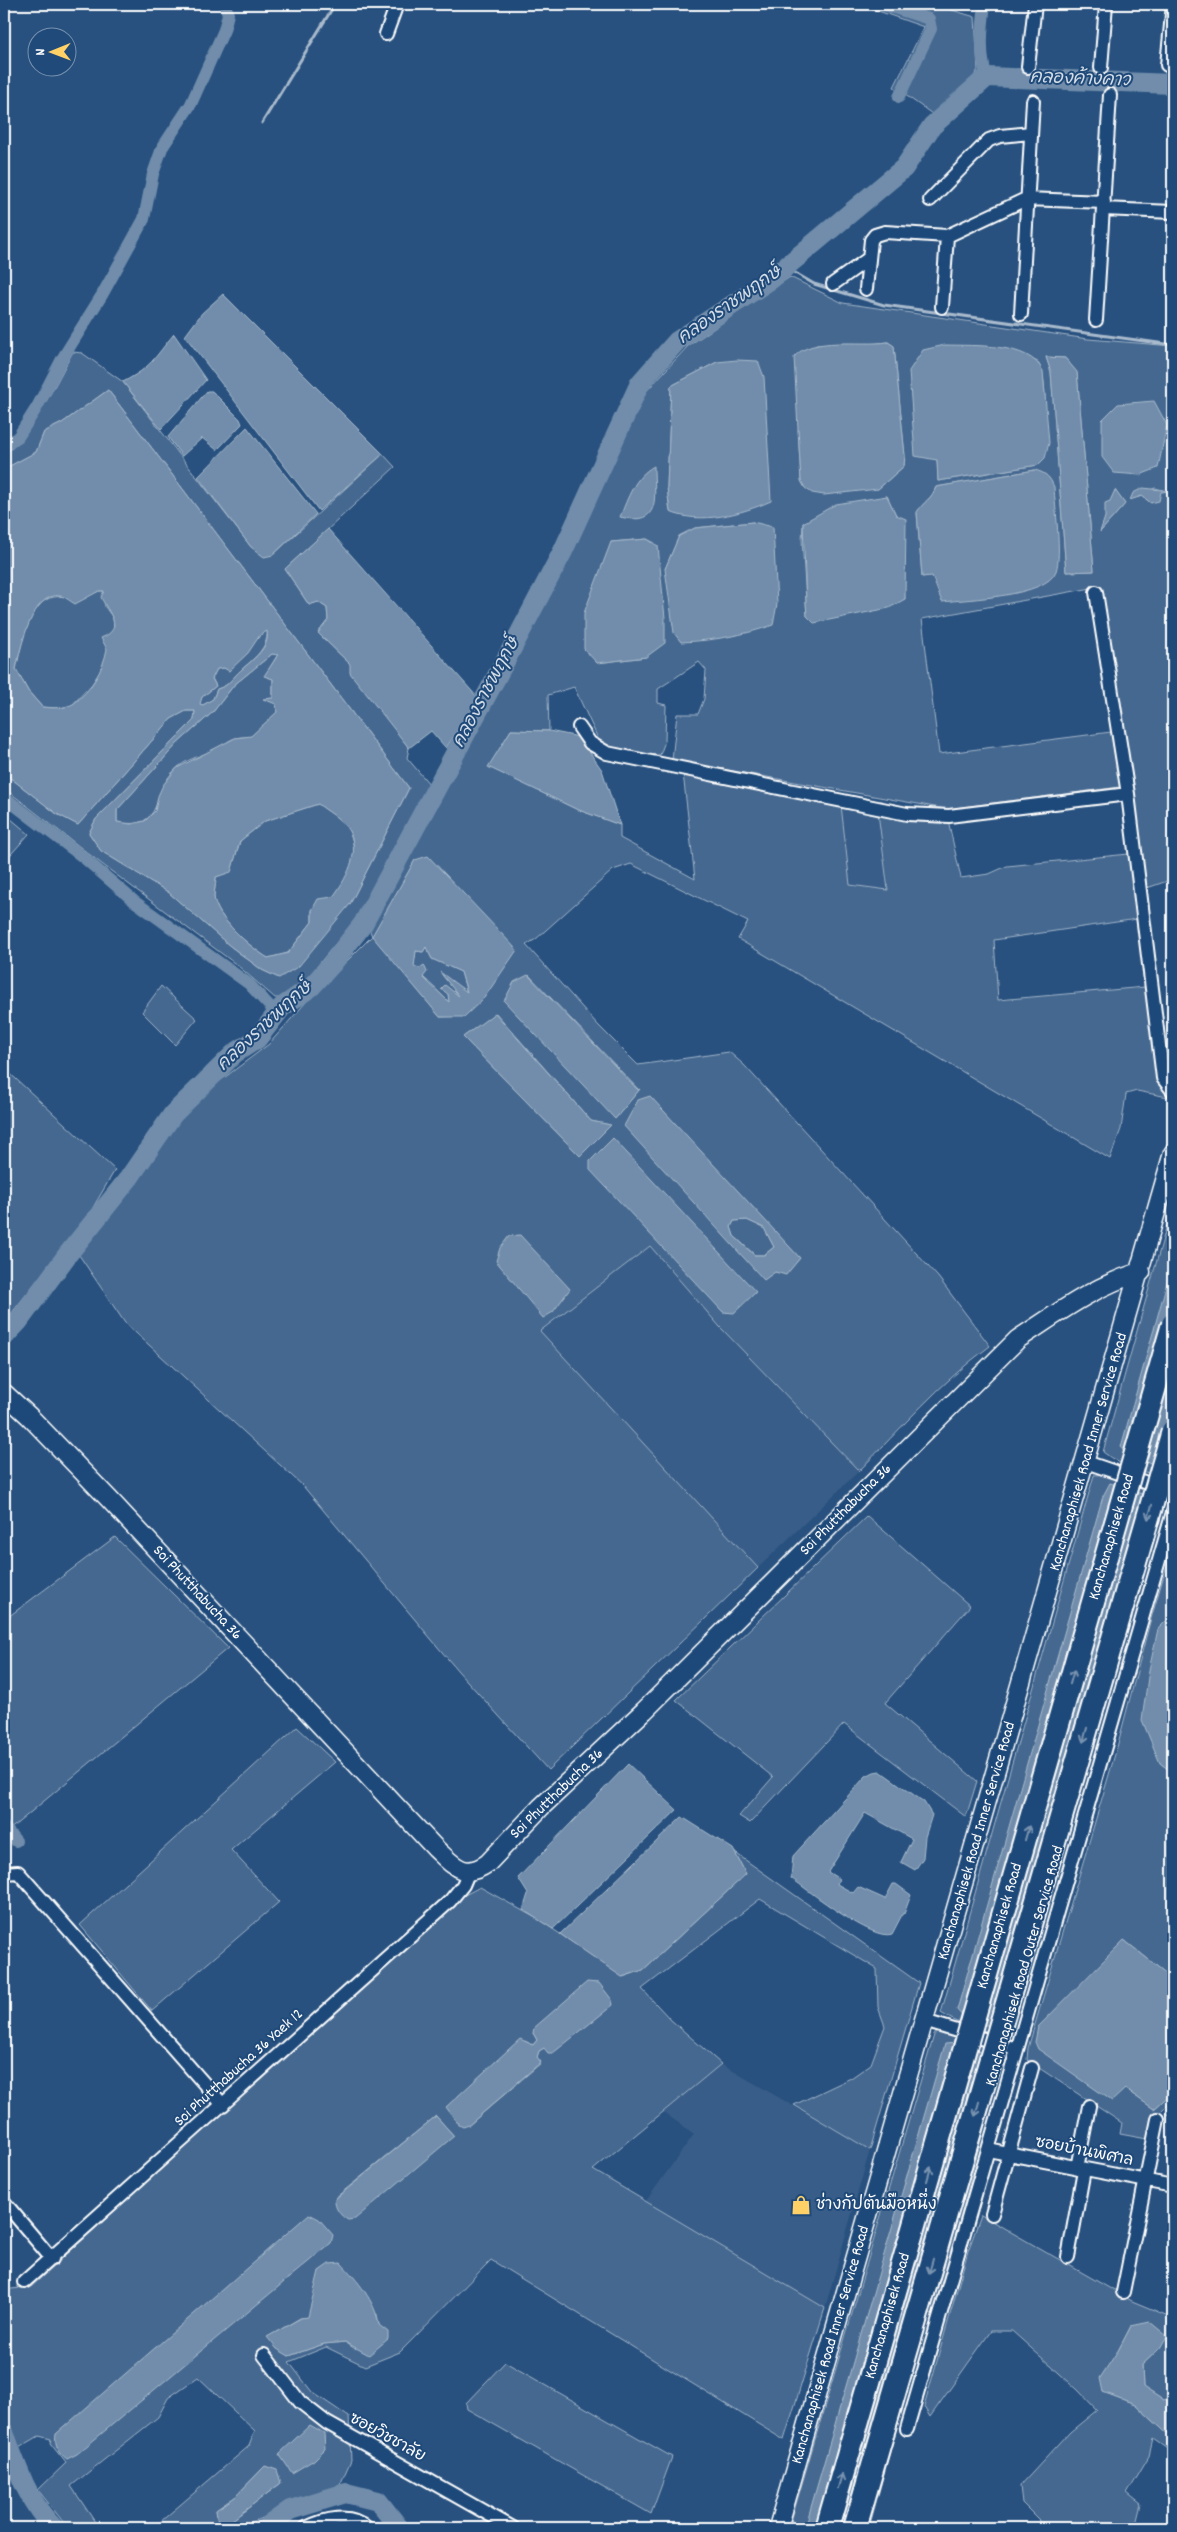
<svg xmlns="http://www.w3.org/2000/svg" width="1177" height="2532" font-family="Dekko,'Playpen Sans Thai',sans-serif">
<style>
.built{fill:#375d88}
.green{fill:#446890;stroke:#a2b4c8;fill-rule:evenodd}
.water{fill:#718dab;stroke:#aabbcd;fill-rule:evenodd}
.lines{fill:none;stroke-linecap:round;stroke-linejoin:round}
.stream{stroke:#aabbcd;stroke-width:3}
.canal{stroke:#718dab;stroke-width:12}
.river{stroke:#718dab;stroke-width:20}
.street-casing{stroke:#fff;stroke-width:16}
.secondary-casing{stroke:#fff;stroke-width:21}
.street{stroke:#1f4a7a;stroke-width:12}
.secondary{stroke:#1f4a7a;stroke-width:18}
.highway-bridge-casing{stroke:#fff;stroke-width:26;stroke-linecap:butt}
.highway-bridge{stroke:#1f4a7a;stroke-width:22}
.oneway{stroke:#7992af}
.labels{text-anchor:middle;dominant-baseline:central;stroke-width:4;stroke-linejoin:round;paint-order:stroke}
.street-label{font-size:16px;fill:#fff;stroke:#1f4a7a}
.poi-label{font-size:16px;fill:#fff;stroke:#1f4a7a;text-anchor:start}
.water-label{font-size:18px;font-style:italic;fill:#d4dde6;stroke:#1f4a7a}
</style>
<rect width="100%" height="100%" fill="#28517f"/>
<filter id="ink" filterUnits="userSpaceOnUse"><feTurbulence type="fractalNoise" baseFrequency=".02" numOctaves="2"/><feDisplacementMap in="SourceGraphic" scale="10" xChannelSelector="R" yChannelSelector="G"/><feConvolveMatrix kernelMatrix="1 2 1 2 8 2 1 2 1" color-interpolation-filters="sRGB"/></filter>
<g filter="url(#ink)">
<path class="built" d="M 841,805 L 878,813 L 888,890 L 850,885 Z
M 650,1246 L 720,1327 L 859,1471 L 758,1568 L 539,1332 Z
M 721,2064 L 870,2150 L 825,2308 L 646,2201 L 694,2134 L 663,2112 Z"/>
<path class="green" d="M 858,4 L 932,4 L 975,17 L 978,70 L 963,93 L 935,116 L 894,87 L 924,27 Z
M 790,277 L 843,303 L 1088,339 L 1173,346 L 1173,879 L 1147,888 L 1097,587 L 922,619 L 939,754 L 1111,732 L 1120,787 L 946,809 L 672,760 L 677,714 L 698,714 L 704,699 L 706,670 L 699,662 L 658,689 L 658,703 L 666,705 L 665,741 L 660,755 L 642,755 L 601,745 L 574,687 L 548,695 L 549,731 L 511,730 L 489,767 L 576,809 L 620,825 L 620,838 L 695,879 L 683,773 L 841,805 L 850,885 L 888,890 L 878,813 L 948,820 L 961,878 L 989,874 L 1007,866 L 1129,854 L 1137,919 L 994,940 L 998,1000 L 1145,987 L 1162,1089 L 1173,1098 L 1137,1091 L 1126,1094 L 1121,1129 L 1110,1159 L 738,939 L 748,922 L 631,864 L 613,870 L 536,939 L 526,945 L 598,1025 L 638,1065 L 729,1052 L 744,1065 L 938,1277 L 990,1346 C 941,1382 901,1428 859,1471 L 720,1327 L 650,1246 L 540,1331 L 758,1568 L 548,1770 L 458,1671 L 303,1486 L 125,1323 L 79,1255 L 167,1135 L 204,1093 L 269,1044 L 307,1001 L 372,936 L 368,926 L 503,683 L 642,396 L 688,346 ZM 888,342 L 894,346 L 905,456 L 904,466 L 878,489 L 801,481 L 798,430 L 816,345 L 870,344 ZM 1013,351 L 1038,362 C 1052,388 1041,436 1038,465 L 938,481 L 937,460 ZM 1046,357 L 1065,358 L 1077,373 L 1094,571 L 1066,572 L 1051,372 ZM 717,362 L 670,511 L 667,487 L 671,386 ZM 1035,470 L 936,582 L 932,575 L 922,577 L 917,513 C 923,502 932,499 936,487 ZM 1155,488 L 1167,491 L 1161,491 L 1151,503 L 1142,496 L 1131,499 ZM 1115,491 L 1125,504 L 1101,531 ZM 887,496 L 896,515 L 905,599 L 807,616 L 802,540 L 803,523 ZM 753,522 L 665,569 L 679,536 L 695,528 ZM 647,539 L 655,543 L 646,657 L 597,663 L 611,542 ZM 415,860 L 484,998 L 464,1016 L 440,1017 L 373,936 ZM 529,975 L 639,1090 L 615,1119 ZM 496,1013 L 591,1121 L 610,1125 L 580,1156 L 463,1037 ZM 638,1100 L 800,1258 L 786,1274 L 775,1272 L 764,1279 Z
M 73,352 L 82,353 L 123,382 L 251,547 L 273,555 L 383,454 L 395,467 L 285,569 L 309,605 L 318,602 L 327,608 L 328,620 L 318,633 L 350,664 L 409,748 L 407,758 L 430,785 L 421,807 L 363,910 L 296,992 L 284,998 L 275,998 L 237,965 L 107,868 L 4,788 L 4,773 L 57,814 L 78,825 L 171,719 L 186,711 L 195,711 L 194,720 L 96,819 L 89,833 L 101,851 L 168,892 L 230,946 L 262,970 L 279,978 L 350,904 L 409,788 L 108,390 L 62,423 L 44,432 L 36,452 L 4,469 L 4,454 C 30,440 57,380 73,352 Z
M 99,591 L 104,591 L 105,607 L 113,618 L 114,628 L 103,667 L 92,684 L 72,705 L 60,708 L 42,707 L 28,691 L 16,669 C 21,649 28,601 54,597 C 69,595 85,598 99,591 Z
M 267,630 C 269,651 248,662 236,675 C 228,683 229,685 217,689 L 213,699 L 203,705 L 199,704 L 202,697 L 216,686 L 212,678 L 217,669 L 224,668 L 229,671 C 240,660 255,637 267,630 Z
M 272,654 L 278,654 L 265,676 L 273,679 L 273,698 L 265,699 L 276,704 L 277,712 C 270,719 261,731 252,736 C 247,738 241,736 236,738 C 230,739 225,744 220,747 C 206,755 190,757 178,767 C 149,790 167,832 117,822 L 117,810 L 178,743 L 213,712 L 234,685 Z
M 318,804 C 326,810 336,816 343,823 C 363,844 352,880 332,897 C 326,902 318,906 312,910 L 312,922 L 288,953 L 268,958 C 251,948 216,918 214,897 C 214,891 216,884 216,877 L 231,871 L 240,841 L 265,821 Z
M 4,813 L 29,834 L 4,862 Z
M 426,947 L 432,959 L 461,972 L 467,993 L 442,975 L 462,998 L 448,994 L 450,1003 L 423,977 L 424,966 L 420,968 L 413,966 L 416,951 L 423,952 Z
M 161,986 L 197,1019 L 175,1045 L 142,1012 Z
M 4,1068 L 115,1170 L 91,1211 L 4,1323 Z
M 1173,1203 L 1173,1477 C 1147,1474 1123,1468 1103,1452 Z
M 747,1220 L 764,1228 L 774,1247 L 764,1255 L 755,1255 L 734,1236 L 731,1227 L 734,1221 Z
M 1110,1474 L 1167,1495 L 1010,2035 C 985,2031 962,2027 941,2013 L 1094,1475 Z
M 867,1516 L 970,1606 L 885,1703 L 977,1781 L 966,1817 L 844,1724 L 750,1823 L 739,1816 L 773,1777 L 676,1700 Z
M 115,1537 L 228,1648 L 8,1831 L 4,1825 L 4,1620 Z
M 1173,1545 L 1173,1614 L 1162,1625 L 1160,1763 L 1173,1773 L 1173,1979 L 1124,1940 L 1125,2089 L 1154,2109 L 1173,2092 L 1173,2116 L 1167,2115 L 1169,2104 L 1150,2123 L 1147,2139 L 1120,2134 L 1122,2123 L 1027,2060 L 1028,2048 L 1116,1751 L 1150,1622 Z
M 297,1727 L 335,1762 L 231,1850 L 279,1902 L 152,2011 L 80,1925 Z
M 734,1852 L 919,1983 L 870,2150 L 794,2105 L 851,2078 L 871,2064 L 885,2026 L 878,2007 L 877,1969 L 760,1899 L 642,1989 L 671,2020 L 721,2064 L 593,2170 L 825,2308 L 784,2440 L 491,2260 L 400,2352 L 365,2366 L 326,2347 L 289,2362 L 312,2392 L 349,2417 L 351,2460 L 339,2487 L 237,2528 L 153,2528 L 249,2446 L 255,2431 L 198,2377 L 168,2398 L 158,2417 L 71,2486 L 99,2528 L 68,2528 L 38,2490 L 66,2463 L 50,2443 L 51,2439 L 39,2436 L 17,2449 L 4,2410 L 4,2294 L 11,2289 L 31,2287 L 182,2149 L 445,1915 L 461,1897 L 480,1887 L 541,1921 L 623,1977 L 643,1970 L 746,1874 ZM 533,2033 L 544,2048 L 539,2051 L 537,2057 L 541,2063 L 469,2125 L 525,2041 L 533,2045 L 537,2040 ZM 436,2116 L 454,2136 L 335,2198 ZM 377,2314 L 379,2325 L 355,2349 L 345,2342 L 324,2344 L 289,2356 L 268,2337 L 300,2318 ZM 265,2466 L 281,2483 L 231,2521 L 218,2523 L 216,2510 L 235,2497 Z
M 939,2031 L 954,2034 L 1004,2053 L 942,2287 L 933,2315 L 928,2314 L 869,2528 L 789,2528 L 934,2035 Z
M 981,2215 L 1132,2301 L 1173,2318 L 1173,2397 L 1163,2400 L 1143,2388 L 1142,2365 L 1160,2348 L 1131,2326 L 1119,2349 L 1103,2392 L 1135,2404 L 1173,2439 L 1173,2453 L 1153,2439 L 1149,2456 L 1127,2493 L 1141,2504 L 1135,2528 L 1047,2528 L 1022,2503 L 1020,2486 L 1070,2432 L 1097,2410 L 1078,2390 L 1012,2331 L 991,2331 L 930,2417 L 924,2407 L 968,2251 Z
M 505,2362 L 672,2457 L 651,2514 L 467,2409 L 466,2403 Z"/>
<path class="water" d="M 223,294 L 383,454 L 319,511 L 185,336 L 202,313 Z
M 174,334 L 206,380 L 161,429 L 123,382 C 153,366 153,359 174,334 Z
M 888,342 L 894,346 L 905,456 L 904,466 L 878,489 L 824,495 L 812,493 L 805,488 L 801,481 L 794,357 C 811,336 861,346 888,342 Z
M 945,345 C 974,346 1029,342 1043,371 L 1049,443 L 1045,458 L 1038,465 L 938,481 L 937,460 L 915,456 L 909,371 L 923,350 Z
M 1046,357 L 1065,358 L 1077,372 L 1094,571 L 1066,572 L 1051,372 Z
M 737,360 L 758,361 L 764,377 L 771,501 C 741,514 701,525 670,512 L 667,487 L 671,386 L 717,362 Z
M 108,390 L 409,788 L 350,904 L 299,966 L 279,978 L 262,970 L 230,946 L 168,892 L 101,851 L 89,833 L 96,819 L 194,720 L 195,711 L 186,711 L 171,719 L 78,825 L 57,814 L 4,773 L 4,469 L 36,452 L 44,432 L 62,423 ZM 99,591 L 104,591 L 101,597 C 108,613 126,628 101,638 L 107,649 C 103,670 91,691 73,704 C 65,709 51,708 42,707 L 28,691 L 16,669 C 20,650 32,590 61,596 C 66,597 71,602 75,604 ZM 267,631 C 271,650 247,663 236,675 C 229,682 228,686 217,689 L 213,699 L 203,705 L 200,704 L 202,697 L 216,686 L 212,679 L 217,669 L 224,668 L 229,671 L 248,653 L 260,635 ZM 272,654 L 278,655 L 264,676 L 273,679 L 273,698 L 263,699 L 276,704 L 277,712 L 251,736 L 235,738 L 177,768 L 163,785 L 158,796 L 155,811 L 145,821 L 131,824 L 117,822 L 117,810 L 178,743 L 213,712 L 234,685 ZM 318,804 C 326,810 336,816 343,823 C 365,846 348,876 333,897 L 318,899 L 312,910 L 312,922 L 288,953 L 268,958 C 251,948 216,918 214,897 C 214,891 216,884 216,877 L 231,872 L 240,841 L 265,821 Z
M 207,391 L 212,391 L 240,419 L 242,424 L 217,450 L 202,438 L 182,456 L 168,437 Z
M 1154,401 L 1167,425 L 1158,468 L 1140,475 L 1114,473 L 1102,457 L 1102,420 L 1118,404 Z
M 247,427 L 316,514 L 273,555 L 264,557 L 251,547 L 198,477 Z
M 654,466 C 654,496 663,527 620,517 C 628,498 634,477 654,466 Z
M 1035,470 C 1046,473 1050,477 1054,487 C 1055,507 1062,554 1056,571 C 1047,597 967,599 942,602 L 932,576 L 922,577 L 917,512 C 923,502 932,499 936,487 Z
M 1143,488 L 1171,491 L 1161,492 L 1159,501 L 1151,503 L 1142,496 L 1130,500 L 1133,493 Z
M 1115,490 L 1125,504 L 1100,532 L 1105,517 L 1105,503 L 1110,501 Z
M 887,496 L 896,515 L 906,519 L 905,599 L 889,608 L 814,623 L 807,616 L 806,603 L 803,523 L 836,504 Z
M 753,522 L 773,527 L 777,604 L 773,625 C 745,635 711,641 681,642 L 674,633 L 665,569 L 679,536 L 695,528 Z
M 328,529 L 478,698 L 446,748 L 431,731 L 409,748 L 350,673 L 350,664 L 318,633 L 328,620 L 327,608 L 318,602 L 309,605 L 285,569 Z
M 647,539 L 658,546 L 665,618 L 665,643 L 646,657 L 597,663 L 584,649 L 584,613 L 611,542 Z
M 511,730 L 549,731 L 579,737 L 602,770 L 620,825 L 576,809 L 488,767 Z
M 428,856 L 517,950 L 484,998 L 464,1017 L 440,1017 L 372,936 L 415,860 ZM 426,947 L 432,959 L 461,972 L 467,992 L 440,972 L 459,996 L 445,985 L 441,989 L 448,994 L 449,1002 L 423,977 L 427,972 L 424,965 L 420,968 L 414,967 L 416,951 L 423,952 Z
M 528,975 L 638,1090 L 640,1089 L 615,1119 L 504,1001 L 514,982 Z
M 495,1013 L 591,1121 L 611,1125 L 580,1156 L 463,1037 Z
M 650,1096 L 800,1258 L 786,1275 L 775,1272 L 764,1280 L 624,1126 L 638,1100 ZM 747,1220 L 764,1228 L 774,1247 L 764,1255 L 754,1255 L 734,1236 L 731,1227 L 734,1221 Z
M 613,1138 L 756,1292 L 734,1313 L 723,1312 L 590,1170 L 590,1161 Z
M 520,1235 L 570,1289 L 553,1312 L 543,1318 L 496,1261 L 500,1248 L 509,1236 Z
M 1173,1261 L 1173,1457 C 1156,1466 1146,1463 1127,1458 L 1121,1447 Z
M 1110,1483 L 1159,1500 L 1008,2026 C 989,2026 969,2026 957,2010 L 1103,1496 Z
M 1173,1614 L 1173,1773 L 1160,1763 L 1142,1720 L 1149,1670 L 1158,1629 Z
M 628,1764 L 677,1810 L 553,1929 L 523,1910 L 528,1894 L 518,1878 Z
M 880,1771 L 924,1802 L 932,1815 L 925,1837 L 923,1858 L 915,1870 L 901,1862 L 912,1839 L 865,1813 L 828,1872 L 839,1879 L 837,1884 L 853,1893 L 858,1887 L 885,1899 L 893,1884 L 896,1884 L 911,1895 L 904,1914 L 903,1913 L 892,1934 C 873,1942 808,1890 791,1878 L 793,1856 L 866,1776 L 874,1772 Z
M 682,1817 L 733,1849 L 746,1874 L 643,1970 L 622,1977 L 560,1934 Z
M 1124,1940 L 1173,1979 L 1173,2092 L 1154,2109 L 1125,2089 L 1112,2101 L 1038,2049 L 1035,2042 L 1038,2027 Z
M 587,1982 L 599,1983 L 612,2000 L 613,2005 L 553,2053 L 548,2053 L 544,2048 L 539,2051 L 537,2057 L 541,2062 L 469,2125 L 463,2127 L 459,2125 L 446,2107 L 520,2039 L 533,2045 L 537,2040 L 533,2033 L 534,2028 Z
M 958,2043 L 998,2059 L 864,2528 L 805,2528 L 945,2044 Z
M 436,2116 L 454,2136 L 355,2219 L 348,2220 C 340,2216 334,2207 335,2199 Z
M 309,2214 L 319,2219 L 333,2235 L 331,2243 L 77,2454 L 67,2459 C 59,2453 54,2445 56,2434 Z
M 341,2263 C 358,2281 375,2301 379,2325 L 388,2332 L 388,2339 L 369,2355 L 345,2342 L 324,2344 L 289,2356 L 277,2349 L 267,2337 L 301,2318 L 308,2317 L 319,2271 L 329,2264 Z
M 1150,2322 L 1167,2336 L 1160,2348 L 1142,2365 L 1143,2387 L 1163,2400 L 1173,2397 L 1173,2439 L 1135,2404 L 1103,2392 L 1100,2378 L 1119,2349 L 1131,2326 Z
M 310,2425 L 324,2433 L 325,2449 L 314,2460 L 292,2473 L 279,2454 Z
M 265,2466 L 277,2470 L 281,2483 L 231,2521 L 218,2524 L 216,2510 L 235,2497 Z"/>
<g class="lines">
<path class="stream" d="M 262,123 L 335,4
M 785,267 L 814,284 L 884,305 L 1173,345"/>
<path class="canal" d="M 882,4 L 929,19 L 931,29 L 899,97
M 985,4 C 982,27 979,55 987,77
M 4,446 L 18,437 L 37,407 L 62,359 L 102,295 L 144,219 L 153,174 L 162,148 L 191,104 L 224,30 L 228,14 L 225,4
M 4,797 L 84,858 L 134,901 L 249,984 L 276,1013
M 4,1827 L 16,1841"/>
<path class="river" d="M 4,1337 L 18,1322 L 68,1254 L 129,1178 L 173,1114 L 235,1053 L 257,1039 L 282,1007 L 311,987 L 332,964 L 363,924 L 511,650 L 563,551 L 640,383 L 677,341 L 770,280 L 904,168 L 932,126 L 987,77 L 1173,84
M 4,2432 C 16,2465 28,2503 54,2528
M 265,2528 L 290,2510 L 346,2493 L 378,2501 L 399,2528"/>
<defs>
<path id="street" d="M 386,34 L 397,4
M 1167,65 L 1173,4
M 1028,67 L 1035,4
M 1101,68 L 1106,4
M 930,200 L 989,140 L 1000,136 L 1031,133
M 1103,209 L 1173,212
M 833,284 L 868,259
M 866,289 L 871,240 L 875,235 L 885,232 L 947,236 L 1026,199 L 1104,202
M 942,307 L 947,236
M 1021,314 L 1033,101
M 1096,320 L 1110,95
M 1096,592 L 1128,794 L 1163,1078 L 1173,1091
M 579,727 L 590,743 L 607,753 L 907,814 L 949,816 L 1128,794
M 1086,1462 L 1173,1492
M 4,1873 L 18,1872 L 223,2105
M 924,2021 L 1017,2049
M 988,2150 L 1173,2186
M 1077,2168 L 1089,2106
M 4,2202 L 52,2259
M 992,2214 L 1032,2068
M 1068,2257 L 1084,2170
M 24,2282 L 450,1901 L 463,1885 L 469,1871
M 1123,2292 L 1158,2119
M 264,2355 L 300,2402 L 327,2423 L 513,2528
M 907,2429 L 1173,1512
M 306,2528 C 324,2519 351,2512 367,2528"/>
<path id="secondary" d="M 4,1393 L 29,1416 L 109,1499 L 436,1849 C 454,1866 464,1880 488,1863 L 541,1807 L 644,1711 L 1018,1339 C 1057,1314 1095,1285 1141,1272
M 778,2528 L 1173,1153"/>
</defs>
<use href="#street" class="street-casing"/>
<use href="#secondary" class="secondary-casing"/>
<use href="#street" class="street"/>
<use href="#secondary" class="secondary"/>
<defs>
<path id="highway-bridge" d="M 827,2528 L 1173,1324
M 855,2528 L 1173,1431"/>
</defs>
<use href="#highway-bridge" class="highway-bridge-casing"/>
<use href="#highway-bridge" class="highway-bridge"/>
</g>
<defs><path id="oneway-shaft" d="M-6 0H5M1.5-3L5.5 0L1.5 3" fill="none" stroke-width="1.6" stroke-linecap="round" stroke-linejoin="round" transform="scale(1.25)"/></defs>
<g class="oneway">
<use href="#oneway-shaft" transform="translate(1150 1512) rotate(106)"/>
<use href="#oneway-shaft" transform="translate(1072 1677) rotate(-74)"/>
<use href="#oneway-shaft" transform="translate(1085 1735) rotate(106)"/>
<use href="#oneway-shaft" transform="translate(1027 1833) rotate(-74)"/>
<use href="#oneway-shaft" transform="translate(977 2109) rotate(106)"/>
<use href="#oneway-shaft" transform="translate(929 2174) rotate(-74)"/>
<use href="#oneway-shaft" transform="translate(931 2266) rotate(106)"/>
<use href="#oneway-shaft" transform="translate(840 2481) rotate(-74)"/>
</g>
</g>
<defs>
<symbol id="shop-bare" viewBox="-9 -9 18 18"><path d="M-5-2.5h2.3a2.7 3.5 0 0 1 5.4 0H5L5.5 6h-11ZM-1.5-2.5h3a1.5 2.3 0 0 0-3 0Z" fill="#ffd166" stroke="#1f4a7a" stroke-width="2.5" paint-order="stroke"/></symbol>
</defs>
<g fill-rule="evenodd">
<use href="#shop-bare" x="787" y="2191" width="28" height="28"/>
</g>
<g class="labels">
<g class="street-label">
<text transform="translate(1089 1452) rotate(-74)">Kanchanaphisek Road Inner Service Road</text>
<text transform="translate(846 1510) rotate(-45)">Soi Phutthabucha 36</text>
<text transform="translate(1112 1537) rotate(-74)">Kanchanaphisek Road</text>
<text transform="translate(197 1593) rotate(47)">Soi Phutthabucha 36</text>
<text transform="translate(557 1794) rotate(-44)">Soi Phutthabucha 36</text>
<text transform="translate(977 1841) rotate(-74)">Kanchanaphisek Road Inner Service Road</text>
<text transform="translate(1000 1926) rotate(-74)">Kanchanaphisek Road</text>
<text transform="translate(1025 1966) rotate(-74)">Kanchanaphisek Road Outer Service Road</text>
<text transform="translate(239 2068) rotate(-42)">Soi Phutthabucha 36 Yaek 12</text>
<text transform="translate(1084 2152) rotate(11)">ซอยบ้านพิศาล</text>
<text transform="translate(888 2316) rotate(-74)">Kanchanaphisek Road</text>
<text transform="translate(831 2345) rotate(-74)">Kanchanaphisek Road Inner Service Road</text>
<text transform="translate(387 2438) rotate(29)">ซอยวิชชาลัย</text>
</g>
<g class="poi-label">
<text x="816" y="2205">ช่างกัปตันมือหนึ่ง</text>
</g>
<g class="water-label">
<text transform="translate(1080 80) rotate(2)">คลองค้างคาว</text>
<text transform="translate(730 306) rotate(-35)">คลองราชพฤกษ์</text>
<text transform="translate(487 693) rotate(-62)">คลองราชพฤกษ์</text>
<text transform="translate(265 1027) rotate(-43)">คลองราชพฤกษ์</text>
</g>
</g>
<rect width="1177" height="2532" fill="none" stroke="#1f4a7a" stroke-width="20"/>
<rect x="10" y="10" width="1157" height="2512" fill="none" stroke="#fff" stroke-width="2" filter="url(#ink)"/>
<g transform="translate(52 52) rotate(269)"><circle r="24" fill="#1f4a7a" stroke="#7992af"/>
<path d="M0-4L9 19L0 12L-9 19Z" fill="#ffd166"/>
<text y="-8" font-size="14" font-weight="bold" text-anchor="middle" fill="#ffffff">N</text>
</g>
</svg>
